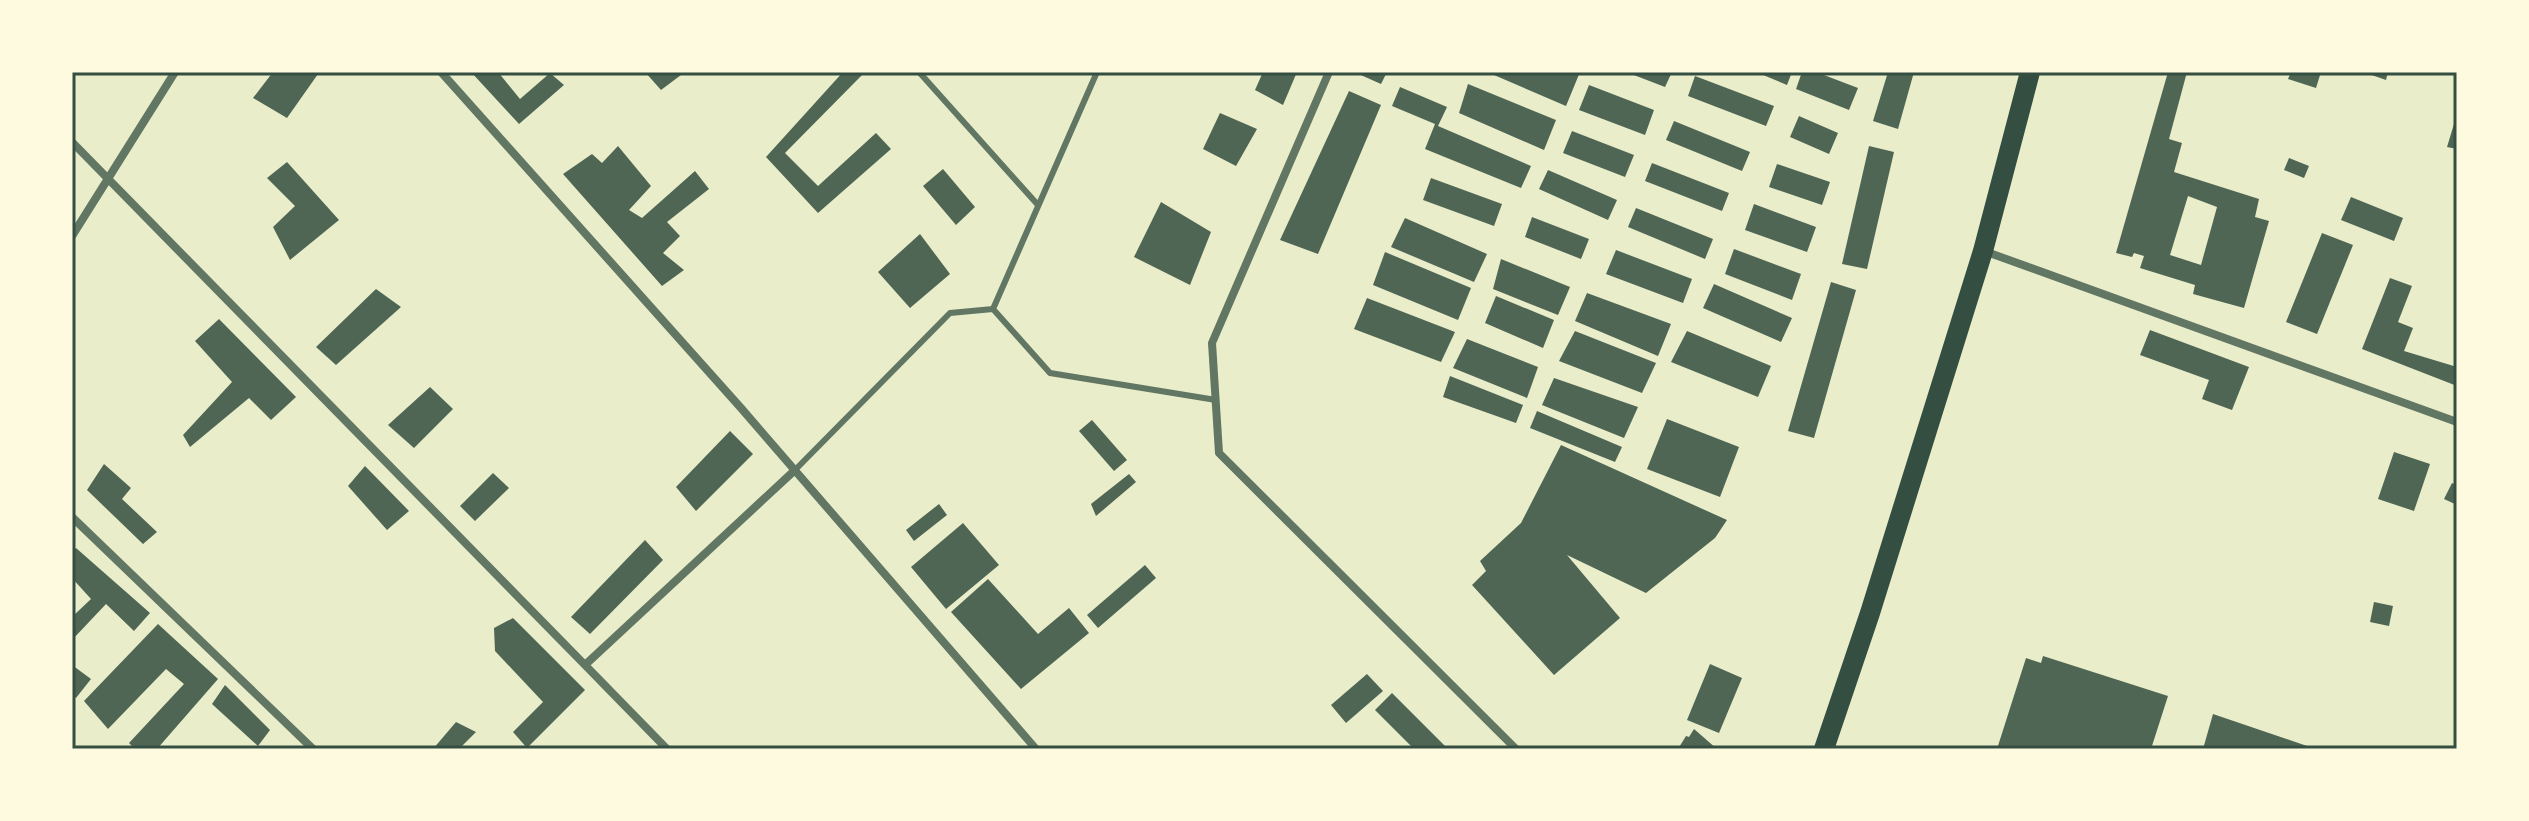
<svg xmlns="http://www.w3.org/2000/svg" width="2529" height="821" font-family="Ubuntu,sans-serif">
<style>
.building{fill:#4f6655;fill-rule:evenodd}
.lines{fill:none;stroke-linecap:round;stroke-linejoin:round}
.service{stroke:#617663;stroke-width:6}
.minor{stroke:#617663;stroke-width:8}
.primary{stroke:#344e41;stroke-width:20}
.neatline{fill:none;stroke:#344e41;stroke-width:3}
</style>
<rect width="100%" height="100%" fill="#e9edc9"/>
<path class="building" d="M 273,72 L 318,74 L 287,118 L 253,98 Z
M 471,72 L 498,72 L 520,99 L 550,73 L 564,85 L 519,124 Z
M 645,72 L 685,72 L 661,90 Z
M 843,72 L 865,72 L 785,153 L 818,186 L 876,133 L 891,149 L 818,213 L 766,157 Z
M 1263,72 L 1297,72 L 1283,105 L 1255,90 Z
M 1354,72 L 1387,72 L 1381,84 Z
M 1487,72 L 1551,73 L 1580,72 L 1566,106 Z
M 1626,72 L 1672,72 L 1665,87 Z
M 1756,72 L 1792,72 L 1787,85 Z
M 1802,72 L 1816,72 L 1858,88 L 1849,110 L 1796,89 Z
M 1888,72 L 1914,72 L 1898,129 L 1873,121 Z
M 2168,72 L 2187,72 L 2169,139 L 2182,143 L 2174,172 L 2259,199 L 2255,217 L 2269,221 L 2244,308 L 2193,294 L 2195,285 L 2140,268 L 2144,256 L 2134,253 L 2132,257 L 2116,253 ZM 2188,196 L 2217,207 L 2201,265 L 2170,255 Z
M 2291,72 L 2321,72 L 2316,88 L 2288,79 Z
M 2363,72 L 2388,72 L 2386,80 Z
M 1695,76 L 1774,106 L 1766,126 L 1688,96 Z
M 1468,84 L 1556,120 L 1544,150 L 1459,113 Z
M 1589,85 L 1654,110 L 1645,135 L 1579,110 Z
M 1400,87 L 1447,107 L 1438,126 L 1531,166 L 1521,188 L 1425,149 L 1435,124 L 1392,106 Z
M 1349,91 L 1381,105 L 1318,254 L 1280,240 Z
M 1220,113 L 1257,129 L 1236,166 L 1203,149 Z
M 2457,114 L 2457,149 L 2447,147 Z
M 1799,116 L 1838,133 L 1829,154 L 1790,137 Z
M 1674,121 L 1750,152 L 1742,171 L 1666,140 Z
M 1572,131 L 1634,155 L 1625,177 L 1563,153 Z
M 618,146 L 651,186 L 629,210 L 642,218 L 695,171 L 709,189 L 667,222 L 680,236 L 663,253 L 684,270 L 662,286 L 563,174 L 592,154 L 602,163 Z
M 1869,146 L 1894,152 L 1867,269 L 1842,264 Z
M 2289,158 L 2309,166 L 2304,178 L 2284,170 Z
M 287,162 L 339,220 L 290,260 L 273,227 L 295,206 L 267,178 Z
M 1652,163 L 1729,193 L 1722,211 L 1645,181 Z
M 1777,164 L 1830,182 L 1822,205 L 1769,187 Z
M 943,169 L 975,207 L 956,225 L 923,186 Z
M 1548,170 L 1617,200 L 1608,220 L 1539,189 Z
M 1431,178 L 1502,204 L 1494,226 L 1423,200 Z
M 2351,197 L 2403,218 L 2394,241 L 2341,220 Z
M 1161,202 L 1211,232 L 1190,285 L 1134,257 Z
M 1754,204 L 1816,227 L 1807,252 L 1745,230 Z
M 1636,208 L 1713,239 L 1705,259 L 1628,227 Z
M 1532,217 L 1589,239 L 1581,259 L 1525,237 Z
M 1405,218 L 1487,254 L 1474,282 L 1391,247 Z
M 2322,233 L 2353,245 L 2317,334 L 2286,322 Z
M 920,234 L 950,274 L 910,308 L 878,272 Z
M 1734,249 L 1801,274 L 1792,300 L 1725,274 Z
M 1616,250 L 1692,279 L 1683,303 L 1606,274 Z
M 1385,252 L 1471,288 L 1458,320 L 1373,285 Z
M 1501,259 L 1570,287 L 1558,315 L 1493,289 Z
M 2390,278 L 2412,286 L 2398,322 L 2413,328 L 2404,351 L 2457,367 L 2457,386 L 2362,349 Z
M 1831,282 L 1856,290 L 1814,438 L 1788,431 Z
M 1714,284 L 1792,318 L 1781,342 L 1703,308 Z
M 376,289 L 401,307 L 336,365 L 316,347 Z
M 1587,293 L 1671,324 L 1658,356 L 1575,321 Z
M 1496,296 L 1554,320 L 1543,348 L 1485,323 Z
M 1367,298 L 1455,332 L 1441,362 L 1354,329 Z
M 219,319 L 296,397 L 271,420 L 249,398 L 190,447 L 183,435 L 232,382 L 195,341 Z
M 2150,330 L 2249,367 L 2232,410 L 2202,399 L 2209,380 L 2140,355 Z
M 1575,331 L 1656,363 L 1642,393 L 1559,361 Z
M 1687,331 L 1771,366 L 1758,397 L 1671,362 Z
M 1467,339 L 1538,367 L 1527,398 L 1453,368 Z
M 1450,376 L 1523,405 L 1516,423 L 1443,397 Z
M 1554,378 L 1638,407 L 1624,438 L 1542,405 Z
M 430,387 L 453,409 L 414,448 L 388,425 Z
M 1537,411 L 1622,447 L 1615,462 L 1530,428 Z
M 1667,419 L 1739,447 L 1720,497 L 1647,469 Z
M 1092,420 L 1127,460 L 1114,471 L 1079,431 Z
M 730,431 L 753,454 L 696,511 L 676,487 Z
M 1561,445 L 1727,520 L 1715,538 L 1646,593 L 1567,555 L 1620,618 L 1554,675 L 1472,585 L 1486,571 L 1480,561 L 1521,523 Z
M 2394,452 L 2430,464 L 2414,511 L 2378,499 Z
M 104,464 L 131,488 L 122,499 L 157,532 L 143,544 L 87,490 Z
M 365,466 L 409,511 L 387,530 L 348,486 Z
M 493,473 L 509,488 L 475,521 L 460,506 Z
M 1129,474 L 1136,482 L 1096,516 L 1091,504 Z
M 2452,483 L 2457,485 L 2457,505 L 2444,499 Z
M 939,504 L 947,515 L 914,541 L 906,530 Z
M 963,523 L 999,565 L 946,609 L 911,567 Z
M 645,540 L 663,560 L 590,634 L 571,617 Z
M 76,548 L 150,613 L 134,631 L 106,604 L 72,640 L 72,617 L 91,599 L 72,578 L 72,552 Z
M 1145,565 L 1156,578 L 1098,628 L 1087,615 Z
M 988,579 L 1038,634 L 1069,608 L 1089,633 L 1021,689 L 951,612 Z
M 2374,602 L 2393,606 L 2389,626 L 2370,622 Z
M 513,618 L 585,690 L 527,748 L 513,732 L 543,702 L 495,651 L 494,628 Z
M 158,624 L 218,679 L 157,749 L 135,749 L 129,743 L 184,684 L 166,669 L 108,729 L 84,701 Z
M 2043,656 L 2168,696 L 2151,749 L 1997,749 L 2026,658 L 2041,663 Z
M 1710,664 L 1742,678 L 1719,733 L 1687,720 Z
M 72,665 L 91,679 L 76,698 L 72,694 Z
M 1367,674 L 1383,691 L 1346,723 L 1331,705 Z
M 225,685 L 270,730 L 258,746 L 212,704 Z
M 1392,693 L 1448,749 L 1414,749 L 1375,710 Z
M 2213,714 L 2313,748 L 2313,749 L 2203,749 Z
M 456,722 L 476,732 L 459,749 L 433,749 Z
M 1694,729 L 1717,749 L 1678,749 L 1686,736 L 1689,737 Z"/>
<g class="lines">
<path class="service" d="M 919,72 L 1038,205
M 1097,72 L 993,309 L 1050,373 L 1216,400
M 795,470 L 950,313 L 993,309"/>
<path class="minor" d="M 441,72 L 741,408 L 1036,749
M 1329,72 L 1212,343 L 1219,453 L 1516,749
M 72,142 L 585,665
M 72,236 L 175,72
M 1984,251 L 2457,422
M 72,517 L 313,749
M 667,749 L 585,665 L 795,470"/>
<path class="primary" d="M 1824,749 L 1870,613 L 1983,251 L 2030,72"/>
</g>
<rect width="2529" height="821" fill="none" stroke="#fefae0" stroke-width="148"/>
<rect x="74" y="74" width="2381" height="673" class="neatline"/>
</svg>
